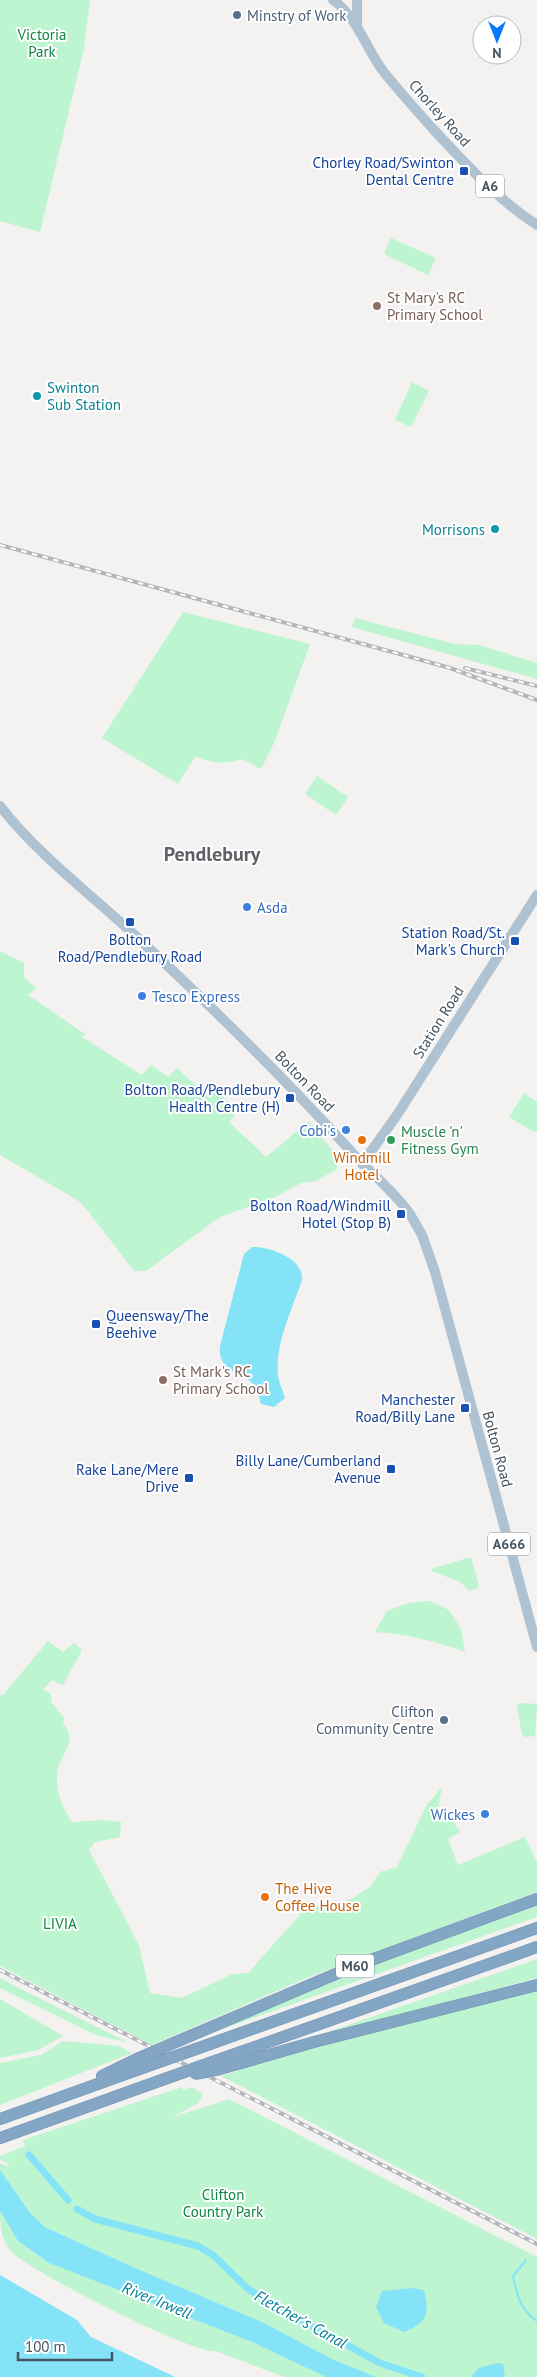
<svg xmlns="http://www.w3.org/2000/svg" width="537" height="2377" font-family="'PT Sans',sans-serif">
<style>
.green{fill:#bcf5cf}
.water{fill:#84e3f6}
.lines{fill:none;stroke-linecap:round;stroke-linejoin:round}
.stream{stroke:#84e3f6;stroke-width:2}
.canal{stroke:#84e3f6;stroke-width:7}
.highway-casing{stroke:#6f91b1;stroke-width:12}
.major{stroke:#aec2d2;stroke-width:10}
.highway{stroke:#84a6c5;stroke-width:11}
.rail-casing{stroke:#b2b6bc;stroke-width:4}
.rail{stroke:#fff;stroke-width:2;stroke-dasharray:5.5;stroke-linecap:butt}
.highway-bridge-casing{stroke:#6f91b1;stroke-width:12;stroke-linecap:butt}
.highway-bridge{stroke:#84a6c5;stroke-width:11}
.service-dot{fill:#5c6f8a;stroke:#fff;stroke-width:2}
.transit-dot{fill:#1a4fb4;stroke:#fff;stroke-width:2}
.education-dot{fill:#8d6e63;stroke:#fff;stroke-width:2}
.culture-dot{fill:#0f9aa8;stroke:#fff;stroke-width:2}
.shop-dot{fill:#3f7fe0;stroke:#fff;stroke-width:2}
.food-dot{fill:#e8710a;stroke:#fff;stroke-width:2}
.leisure-dot{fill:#2e9e5b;stroke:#fff;stroke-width:2}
.labels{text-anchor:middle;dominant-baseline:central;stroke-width:4;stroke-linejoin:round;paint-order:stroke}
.shield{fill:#fff;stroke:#7e8890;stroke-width:1}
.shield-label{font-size:14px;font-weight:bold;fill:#465561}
.service-label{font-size:15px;fill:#4e5e75;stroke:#fff;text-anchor:start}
.park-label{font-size:15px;fill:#0d8744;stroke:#fff}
.street-label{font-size:15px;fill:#465561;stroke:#fff}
.transit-label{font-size:15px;fill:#164399;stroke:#fff;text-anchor:end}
.education-label{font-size:15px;fill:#785e54;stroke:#fff;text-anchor:start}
.culture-label{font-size:15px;fill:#0d838f;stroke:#fff;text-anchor:start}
.shop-label{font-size:15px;fill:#366cbe;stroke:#fff;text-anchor:start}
.leisure-label{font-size:15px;fill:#27864d;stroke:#fff;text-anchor:start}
.food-label{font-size:15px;fill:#c56008;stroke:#fff}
.water-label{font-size:16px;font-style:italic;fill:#037f98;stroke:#fff}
.district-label{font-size:20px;font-weight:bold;fill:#5c6267;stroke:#fff}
</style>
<rect width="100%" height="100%" fill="#f4f1f1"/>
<path class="green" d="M 0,0 L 90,0 L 84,48 L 40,232 L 0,221 Z
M 391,238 L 436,258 L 428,275 L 384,254 Z
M 412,382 L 429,391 L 411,427 L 395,420 Z
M 183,612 L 310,644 L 274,743 L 261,769 L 242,759 C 225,765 212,763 195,757 L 178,784 L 102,738 Z
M 355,618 L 455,644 L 479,645 L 537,663 L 537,679 L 352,627 Z
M 317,776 L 348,797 L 336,815 L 305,794 Z
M 0,951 L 24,963 L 24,977 L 36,988 L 28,995 L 85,1034 L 82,1037 L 142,1075 L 151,1065 L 168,1077 L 177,1068 L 206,1095 L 213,1087 L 238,1111 L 229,1122 L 266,1157 L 309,1121 L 335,1154 L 337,1169 L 316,1181 L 301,1183 L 275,1197 L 220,1217 L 146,1271 L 134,1271 L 88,1211 L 79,1201 L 0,1155 Z
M 524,1093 L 537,1102 L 537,1131 L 534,1132 L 509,1117 Z
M 471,1557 L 479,1587 L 470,1591 L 460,1582 L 432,1571 L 431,1569 Z
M 430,1601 L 449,1610 L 461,1629 L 465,1652 C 435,1641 407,1634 375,1632 L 387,1611 L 408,1603 Z
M 48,1641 L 63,1652 L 74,1643 L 82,1650 L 63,1685 L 52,1680 L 43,1689 L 51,1694 L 51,1702 L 64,1717 L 63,1724 C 80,1740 58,1757 57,1774 C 56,1793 62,1807 72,1822 L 102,1820 L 121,1822 L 120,1837 L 95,1842 L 89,1850 L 139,1945 L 150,1993 L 182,1998 L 232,1974 L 248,1973 L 305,1909 L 350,1900 L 370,1887 L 380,1872 L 397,1867 L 426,1806 L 442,1787 L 437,1815 L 448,1813 L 460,1832 L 448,1839 L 458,1865 L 525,1837 L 537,1862 L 537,1892 L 309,1977 L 152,2045 L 0,1966 L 0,1695 L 3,1695 Z
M 520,1703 L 537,1704 L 535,1736 L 525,1737 L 522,1735 L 517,1706 Z
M 537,1904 L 537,1917 L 194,2039 L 385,1959 Z
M 537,1959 L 537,1978 L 308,2039 Z
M 0,1978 L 15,1986 L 127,2042 L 98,2036 L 0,1988 Z
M 537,1990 L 537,2239 L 221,2076 L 238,2071 L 237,2070 L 312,2048 Z
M 0,1999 L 63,2036 L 38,2050 L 0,2058 Z
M 63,2041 L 119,2046 L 132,2053 L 0,2105 L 0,2063 L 41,2055 Z
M 182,2087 L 183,2090 L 192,2087 L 203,2094 L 198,2103 L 173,2117 L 229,2099 L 537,2257 L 537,2377 L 376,2377 L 334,2360 L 264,2323 L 126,2264 L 45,2227 L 31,2214 L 0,2170 L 0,2163 L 6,2166 L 10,2165 L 0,2159 L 0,2156 L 25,2146 L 23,2140 Z
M 0,2211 L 18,2241 L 49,2263 L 252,2342 L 326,2377 L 284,2377 L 216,2351 C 197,2356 28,2271 11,2251 C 1,2239 0,2225 0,2211 Z"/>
<path class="water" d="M 252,1247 C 269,1246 305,1259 302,1280 C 292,1310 275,1343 278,1375 C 279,1383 283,1391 285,1398 L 274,1407 L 261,1404 C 259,1397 258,1390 254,1385 C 241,1370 217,1372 220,1346 L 244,1254 Z
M 0,2170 L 31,2214 L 45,2227 L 126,2264 L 264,2323 L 334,2360 L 376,2377 L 326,2377 L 252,2342 L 49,2263 L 18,2241 L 0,2211 Z
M 0,2275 L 77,2320 L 91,2337 L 175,2377 L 0,2377 Z
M 412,2288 L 424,2290 C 429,2313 429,2322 404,2332 L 384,2323 L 376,2307 L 382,2291 Z
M 498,2363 L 503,2364 L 505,2377 L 471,2377 L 479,2368 Z"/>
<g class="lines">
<path class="stream" d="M 526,2260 L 513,2276 C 517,2295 520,2310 537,2321"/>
<path class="canal" d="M 29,2155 L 68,2200
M 77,2209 L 95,2219 L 198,2246 L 213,2255 L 248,2289 L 274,2305 L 380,2363 L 422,2377"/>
<defs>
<path id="highway" d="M 176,2042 L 352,1967 L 537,1899
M 196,2049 L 537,1928
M 218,2060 L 537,1947
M 220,2069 L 314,2042 L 537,1985
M 102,2076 L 139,2058
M 0,2119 L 145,2067
M 0,2138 L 159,2081"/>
</defs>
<use href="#highway" class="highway-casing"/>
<path class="major" d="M 333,0 C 357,17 366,48 383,71 C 399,91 416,110 433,129 C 465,163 498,200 537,225
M 357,25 L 357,0
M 0,806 C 40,857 92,895 139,939 C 211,1006 282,1076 348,1148 C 368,1171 393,1190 410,1214 L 422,1235 L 435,1272 L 537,1647
M 362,1164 L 397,1115 L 537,895"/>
<use href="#highway" class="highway"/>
<defs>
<path id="rail" d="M 0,545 L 407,656 L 450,668 L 537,700
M 465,668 L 537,686
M 0,1970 L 537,2244"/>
</defs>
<use href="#rail" class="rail-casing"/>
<use href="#rail" class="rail"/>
<defs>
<path id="highway-bridge" d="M 139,2058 L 176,2042
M 145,2067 L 196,2049
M 195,2074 L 220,2069
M 159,2081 L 218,2060"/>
</defs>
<use href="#highway-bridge" class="highway-bridge-casing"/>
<use href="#highway-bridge" class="highway-bridge"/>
</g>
<g class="service-dot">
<circle cx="237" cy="15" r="5"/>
<circle cx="444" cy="1720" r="5"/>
</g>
<g class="transit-dot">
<rect x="459" y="166" width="10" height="10" rx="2.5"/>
<rect x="125" y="917" width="10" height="10" rx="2.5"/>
<rect x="510" y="936" width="10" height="10" rx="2.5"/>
<rect x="285" y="1093" width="10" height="10" rx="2.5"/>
<rect x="396" y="1209" width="10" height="10" rx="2.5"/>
<rect x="91" y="1319" width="10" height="10" rx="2.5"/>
<rect x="460" y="1403" width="10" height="10" rx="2.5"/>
<rect x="386" y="1464" width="10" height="10" rx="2.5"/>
<rect x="184" y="1473" width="10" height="10" rx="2.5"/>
</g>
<g class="education-dot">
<circle cx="377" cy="306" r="5"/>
<circle cx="163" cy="1380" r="5"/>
</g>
<g class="culture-dot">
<circle cx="37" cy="396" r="5"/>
<circle cx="495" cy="529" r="5"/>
</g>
<g class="shop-dot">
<circle cx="247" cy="907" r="5"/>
<circle cx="142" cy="996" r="5"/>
<circle cx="346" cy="1130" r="5"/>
<circle cx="485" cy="1814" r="5"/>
</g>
<g class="food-dot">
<circle cx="362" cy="1140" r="5"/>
<circle cx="265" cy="1897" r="5"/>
</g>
<circle class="leisure-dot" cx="391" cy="1140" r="5"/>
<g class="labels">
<g class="shield">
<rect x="476" y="174.5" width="28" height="23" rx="4"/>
<rect x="488" y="1532.5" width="42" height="23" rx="4"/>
<rect x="336" y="1954.5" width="38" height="23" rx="4"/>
</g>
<g class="shield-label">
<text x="490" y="186">A6</text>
<text x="509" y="1544">A666</text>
<text x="355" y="1966">M60</text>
</g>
<g class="service-label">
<text x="247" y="15">Minstry of Work</text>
<text x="434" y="1711" text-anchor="end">Clifton<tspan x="434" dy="17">Community Centre</tspan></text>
</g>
<g class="park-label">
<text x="42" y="34">Victoria<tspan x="42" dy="17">Park</tspan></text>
<text x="60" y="1923">LIVIA</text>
<text x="223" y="2194">Clifton<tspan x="223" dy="17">Country Park</tspan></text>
</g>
<g class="street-label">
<text transform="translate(440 113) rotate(48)">Chorley Road</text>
<text transform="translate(438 1022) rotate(-58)">Station Road</text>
<text transform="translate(305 1081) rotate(46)">Bolton Road</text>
<text transform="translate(498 1449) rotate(75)">Bolton Road</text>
</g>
<g class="transit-label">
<text x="454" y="162">Chorley Road/Swinton<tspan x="454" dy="17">Dental Centre</tspan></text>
<text x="505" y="932">Station Road/St.<tspan x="505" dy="17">Mark's Church</tspan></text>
<text x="130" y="939" text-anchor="middle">Bolton<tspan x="130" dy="17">Road/Pendlebury Road</tspan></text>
<text x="280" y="1089">Bolton Road/Pendlebury<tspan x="280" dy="17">Health Centre (H)</tspan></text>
<text x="391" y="1205">Bolton Road/Windmill<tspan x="391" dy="17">Hotel (Stop B)</tspan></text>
<text x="106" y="1315" text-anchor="start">Queensway/The<tspan x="106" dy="17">Beehive</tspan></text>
<text x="455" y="1399">Manchester<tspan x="455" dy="17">Road/Billy Lane</tspan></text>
<text x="381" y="1460">Billy Lane/Cumberland<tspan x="381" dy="17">Avenue</tspan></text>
<text x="179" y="1469">Rake Lane/Mere<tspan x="179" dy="17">Drive</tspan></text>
</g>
<g class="education-label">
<text x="387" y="297">St Mary's RC<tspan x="387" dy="17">Primary School</tspan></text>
<text x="173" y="1371">St Mark's RC<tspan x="173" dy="17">Primary School</tspan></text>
</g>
<g class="culture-label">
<text x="47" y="387">Swinton<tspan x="47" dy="17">Sub Station</tspan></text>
<text x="485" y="529" text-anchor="end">Morrisons</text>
</g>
<g class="shop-label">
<text x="257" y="907">Asda</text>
<text x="152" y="996">Tesco Express</text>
<text x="336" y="1130" text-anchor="end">Cobi's</text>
<text x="475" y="1814" text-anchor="end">Wickes</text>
</g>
<g class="leisure-label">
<text x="401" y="1131">Muscle 'n'<tspan x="401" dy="17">Fitness Gym</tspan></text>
</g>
<g class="food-label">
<text x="362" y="1157">Windmill<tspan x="362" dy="17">Hotel</tspan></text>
<text x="275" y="1888" text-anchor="start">The Hive<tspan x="275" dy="17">Coffee House</tspan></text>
</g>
<g class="water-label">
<text transform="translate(157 2300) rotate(22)">River Irwell</text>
<text transform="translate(301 2319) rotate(29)">Fletcher's Canal</text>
</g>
<g class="district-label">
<text x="212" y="854">Pendlebury</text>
</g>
</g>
<g transform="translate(497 40) rotate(180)"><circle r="24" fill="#ffffff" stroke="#b5bbc0"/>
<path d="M0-4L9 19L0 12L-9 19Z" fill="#057afa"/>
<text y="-8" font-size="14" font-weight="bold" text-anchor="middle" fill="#465561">N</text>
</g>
<path d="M18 2352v8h94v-8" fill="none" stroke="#465561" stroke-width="2.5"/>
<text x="25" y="2352" font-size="15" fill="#465561" stroke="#ffffff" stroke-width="4" paint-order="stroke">100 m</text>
</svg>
